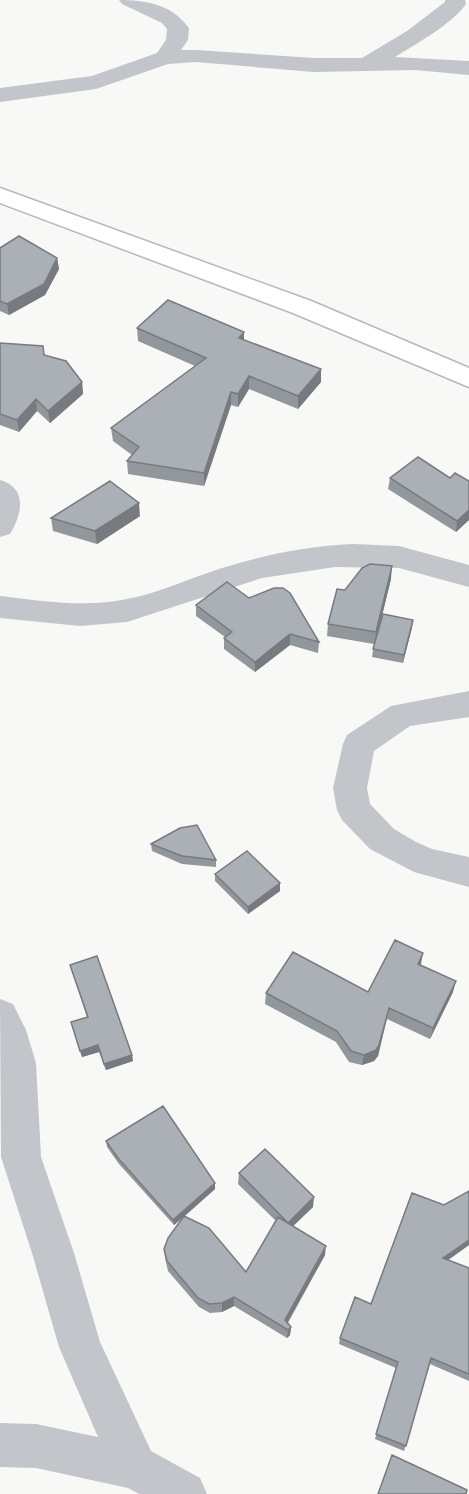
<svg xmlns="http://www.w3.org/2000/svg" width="469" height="1494" font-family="'Alegreya Sans',sans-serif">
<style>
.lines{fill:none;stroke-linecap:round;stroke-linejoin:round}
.secondary-casing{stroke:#b5b9bd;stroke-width:3}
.street{fill:#c2c5c9;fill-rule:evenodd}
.secondary{fill:#fff;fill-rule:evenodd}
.wall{fill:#92979c}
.shaded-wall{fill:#777b7f}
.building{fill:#aab0b5;stroke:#777b7f;stroke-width:1.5}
</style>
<rect width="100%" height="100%" fill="#f8f8f6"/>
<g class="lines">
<defs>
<path id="secondary" d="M 0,188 L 311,301 L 469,368 L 469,387 L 293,313 L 0,203 Z"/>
</defs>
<use href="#secondary" class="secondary-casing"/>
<path class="street" d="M 119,0 C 145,0 172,4 189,28 L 188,40 L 181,50 L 196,50 L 314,58 L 362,58 L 407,31 L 445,2 L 445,0 L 465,0 L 466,4 C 452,24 416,44 395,57 L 469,61 L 469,75 L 415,70 L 314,72 L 196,62 L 168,64 L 96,89 L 0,102 L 0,88 L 92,76 L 157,53 L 166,40 L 167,29 L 162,23 L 122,4 Z
M 0,480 C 28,488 22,514 10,534 L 0,537 Z
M 353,544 L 399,546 L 469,565 L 469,587 L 399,568 L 335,567 L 262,578 L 127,622 L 80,626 L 0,618 L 0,596 C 42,601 86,608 127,599 C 159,593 188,579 219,569 C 263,555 307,546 353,544 Z
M 469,691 L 469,717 L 410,726 L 374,751 L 367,788 L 370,804 L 394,829 L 416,842 L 432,849 L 469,857 L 469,887 L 414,872 L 370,849 L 342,820 L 337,810 L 333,788 L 343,744 L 347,735 L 391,706 Z
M 0,999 L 13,1004 L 26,1030 L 36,1063 L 41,1157 L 74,1253 L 100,1342 L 151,1451 L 200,1478 L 207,1494 L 139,1494 L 128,1488 L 36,1468 L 0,1467 L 0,1423 L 36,1424 L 98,1437 L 59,1347 L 32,1253 L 1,1157 Z"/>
<use href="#secondary" class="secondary"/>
</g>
<path class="wall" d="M 0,248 L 57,258 L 59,269 L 45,295 L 9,315 L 0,311 Z
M 137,328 L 244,332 L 244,340 L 321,369 L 321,382 L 298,409 L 249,389 L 238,407 L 231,405 L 204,486 L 128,474 L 127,461 L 132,455 L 113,441 L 111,428 L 195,366 L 138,341 Z
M 0,343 L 44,355 L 82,382 L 83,394 L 50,423 L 37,411 L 19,432 L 0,425 Z
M 390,478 L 450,478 L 469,481 L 469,520 L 456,532 L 388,489 Z
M 140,516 L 97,544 L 53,531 L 51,518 Z
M 391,579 L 376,640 L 413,620 L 403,663 L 372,657 L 374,644 L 327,636 L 328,624 L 345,590 Z
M 249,598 L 319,642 L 318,653 L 290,645 L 255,672 L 224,649 L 224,638 L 225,637 L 196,616 L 196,605 Z
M 151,844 L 216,860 L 216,867 L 182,864 L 152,851 Z
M 215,874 L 280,883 L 280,891 L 248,914 L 215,881 Z
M 70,965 L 132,1055 L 133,1061 L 106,1070 L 99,1052 L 82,1057 L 71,1022 L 87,1017 L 72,972 Z
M 420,965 L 453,992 L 430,1039 L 387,1019 L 378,1056 L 374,1061 L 362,1065 L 349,1062 L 336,1042 L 265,1004 L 266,993 L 368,992 Z
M 106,1141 L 215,1183 L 215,1189 L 185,1216 L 246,1272 L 276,1221 L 238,1184 L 239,1173 L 313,1207 L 293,1226 L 325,1255 L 288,1323 L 291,1327 L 290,1335 L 287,1338 L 234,1306 L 222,1312 L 210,1313 L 199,1307 L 168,1271 L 165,1258 L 164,1249 L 184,1217 L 174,1225 L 119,1164 L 107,1147 Z
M 469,1191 L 469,1245 L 448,1260 L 469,1268 L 469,1381 L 430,1364 L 404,1451 L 375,1439 L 396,1368 L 339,1344 L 340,1338 L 371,1304 L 444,1205 Z"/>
<path class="shaded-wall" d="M 57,258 L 59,269 L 45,295 L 9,315 L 7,304 Z
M 244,332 L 244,346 L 239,338 Z
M 321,369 L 321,382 L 298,409 L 298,396 Z
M 249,376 L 249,389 L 238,407 L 238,394 Z
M 82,382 L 83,394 L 50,423 L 48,411 Z
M 231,392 L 231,405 L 204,486 L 204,473 Z
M 36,399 L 37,411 L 19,432 L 17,420 Z
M 139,503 L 140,516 L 97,544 L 95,531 Z
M 469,510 L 469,520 L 456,532 L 457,521 Z
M 392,566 L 391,579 L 375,644 L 376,632 Z
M 413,620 L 412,628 L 403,663 L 404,655 Z
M 290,634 L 290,645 L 255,672 L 255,662 Z
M 280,883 L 280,891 L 248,914 L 248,907 Z
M 423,953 L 421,964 L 415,975 L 418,964 Z
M 456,981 L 453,992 L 430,1039 L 433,1028 Z
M 389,1008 L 378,1056 L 374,1061 L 362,1065 L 364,1055 Z
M 98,1045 L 99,1052 L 82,1057 L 80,1051 Z
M 132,1055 L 133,1061 L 106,1070 L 104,1064 Z
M 215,1183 L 215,1189 L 174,1225 L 173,1220 Z
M 314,1197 L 313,1207 L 287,1232 L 288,1223 Z
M 469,1240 L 469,1245 L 441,1265 L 443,1258 Z
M 326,1246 L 325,1255 L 284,1328 L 285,1320 Z
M 234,1297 L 234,1306 L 222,1312 L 222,1303 Z
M 291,1327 L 290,1335 L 287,1338 L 288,1330 Z"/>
<path class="building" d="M 19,236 L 57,258 L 44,284 L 7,304 L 0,301 L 0,248 Z
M 168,300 L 244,332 L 239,338 L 321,369 L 298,396 L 249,376 L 238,394 L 231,392 L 204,473 L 127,461 L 139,447 L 111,428 L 206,358 L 137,328 Z
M 0,343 L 43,346 L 44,355 L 66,361 L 82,382 L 48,411 L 36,399 L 17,420 L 0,414 Z
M 418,457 L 450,478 L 455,473 L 469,481 L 469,510 L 457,521 L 390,478 Z
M 110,481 L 139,503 L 95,531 L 51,518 Z
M 370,564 L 392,566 L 376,632 L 328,624 L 337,589 L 345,590 L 362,568 Z
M 227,582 L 249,598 L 274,588 L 283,588 L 290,593 L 319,642 L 290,634 L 255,662 L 224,638 L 232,632 L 196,605 Z
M 383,614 L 413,620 L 404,655 L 373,649 Z
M 197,825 L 216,860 L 182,856 L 151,844 L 180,828 Z
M 247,851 L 280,883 L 248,907 L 215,874 Z
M 395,940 L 423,953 L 418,964 L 456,981 L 433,1028 L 389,1008 L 379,1045 L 376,1050 L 364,1055 L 351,1051 L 337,1031 L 266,993 L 293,952 L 368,992 Z
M 97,956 L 132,1055 L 104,1064 L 98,1045 L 80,1051 L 71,1022 L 88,1017 L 70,965 Z
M 163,1106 L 215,1183 L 173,1220 L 118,1158 L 106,1141 Z
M 265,1149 L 314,1197 L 288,1223 L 239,1173 Z
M 469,1191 L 469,1240 L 443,1258 L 469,1268 L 469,1374 L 431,1358 L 406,1446 L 376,1434 L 398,1362 L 340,1338 L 355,1297 L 371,1304 L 412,1193 L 444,1205 Z
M 184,1216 L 209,1228 L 246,1272 L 278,1217 L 326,1246 L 285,1320 L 291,1327 L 288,1330 L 234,1297 L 222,1303 L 209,1304 L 198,1298 L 167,1261 L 164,1249 L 168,1238 Z
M 392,1455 L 467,1490 L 466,1494 L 378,1494 Z"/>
</svg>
